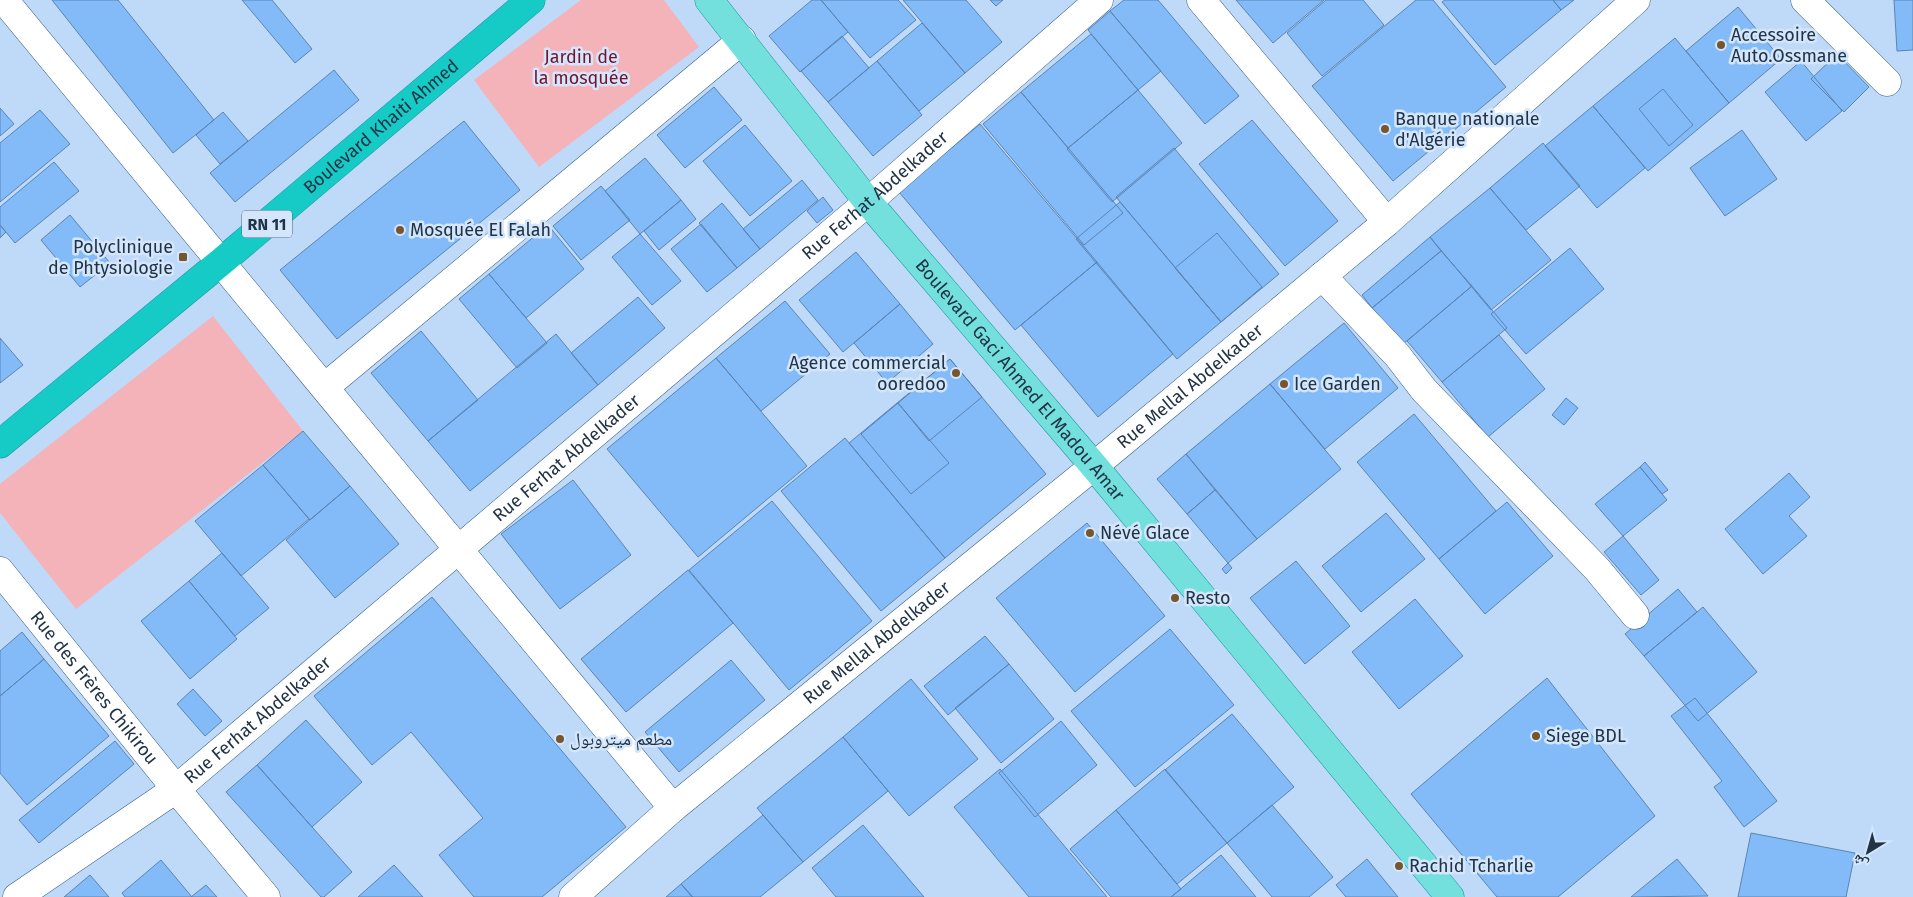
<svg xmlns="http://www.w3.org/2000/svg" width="1913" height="897" font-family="'Fira Sans','Noto Naskh Arabic',sans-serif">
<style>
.green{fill:#f3b3b9}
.building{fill:#83bbf9;stroke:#5a84b3}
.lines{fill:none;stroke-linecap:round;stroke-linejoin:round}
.minor-casing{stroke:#365f8b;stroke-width:29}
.major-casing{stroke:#1a9699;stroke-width:29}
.highway-casing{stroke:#1a9699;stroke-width:29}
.minor{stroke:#fff;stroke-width:28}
.major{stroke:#73e0dd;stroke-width:28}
.highway{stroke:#16cbc6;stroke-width:28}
.poi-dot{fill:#76562c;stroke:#d4e6fb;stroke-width:2}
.labels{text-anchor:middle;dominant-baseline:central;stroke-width:5;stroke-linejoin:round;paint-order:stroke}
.shield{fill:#d4e6fb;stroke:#57697c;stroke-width:1}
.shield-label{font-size:16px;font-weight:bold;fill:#213346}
.poi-label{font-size:18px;fill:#213346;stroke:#d4e6fb;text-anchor:start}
.park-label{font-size:18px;fill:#75132d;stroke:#d4e6fb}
.street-label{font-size:18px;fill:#213346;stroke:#d4e6fb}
</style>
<rect width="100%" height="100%" fill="#bfd9f8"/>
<path class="green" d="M 581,0 L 664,0 L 699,47 L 539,167 L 474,80 Z
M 213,316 L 303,431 L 76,609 L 0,513 L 0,484 Z"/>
<path class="building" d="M 52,0 L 118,0 L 214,120 L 173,153 Z
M 242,0 L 272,0 L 312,49 L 295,63 Z
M 812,0 L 821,0 L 848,32 L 800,72 L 769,36 Z
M 821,0 L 898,0 L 916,20 L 870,58 Z
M 903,0 L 966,0 L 1002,42 L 965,73 Z
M 990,0 L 1003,0 L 996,6 Z
M 1124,0 L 1158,0 L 1239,96 L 1205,124 L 1110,11 Z
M 1236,0 L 1324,0 L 1273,43 Z
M 1326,0 L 1363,0 L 1384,25 L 1322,76 L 1287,33 Z
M 1416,0 L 1433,0 L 1506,87 L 1393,181 L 1312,86 Z
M 1445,0 L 1553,0 L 1561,10 L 1495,65 L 1442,2 Z
M 1553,0 L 1574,0 L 1561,10 Z
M 1894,0 L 1913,0 L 1913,50 L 1897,51 Z
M 1738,7 L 1781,59 L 1729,103 L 1686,51 Z
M 1110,11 L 1161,71 L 1138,90 L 1088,30 Z
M 922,23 L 965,73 L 919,111 L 877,61 Z
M 1091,34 L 1138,90 L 1068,148 L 1021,92 Z
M 842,36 L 869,68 L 828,102 L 801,71 Z
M 1675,38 L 1729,103 L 1648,171 L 1593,106 Z
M 1837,54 L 1869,87 L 1844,112 L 1811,79 Z
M 877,61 L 922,115 L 873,156 L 828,102 Z
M 1801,61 L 1842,111 L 1806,141 L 1765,92 Z
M 334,70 L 359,100 L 235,202 L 210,173 Z
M 714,87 L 742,120 L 685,168 L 657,135 Z
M 1663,89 L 1693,125 L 1669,146 L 1639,109 Z
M 1138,90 L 1182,143 L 1112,202 L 1067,149 Z
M 1021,92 L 1123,213 L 1084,245 L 983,124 Z
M 1593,106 L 1645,168 L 1597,208 L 1545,146 Z
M 0,108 L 14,124 L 0,136 Z
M 40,110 L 70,144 L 0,202 L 0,143 Z
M 223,112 L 248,141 L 220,164 L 196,135 Z
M 1252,120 L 1338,221 L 1285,266 L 1199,164 Z
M 464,121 L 520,190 L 337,339 L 280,270 Z
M 980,124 L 1097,262 L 1015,330 L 899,192 Z
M 745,125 L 792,181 L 750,216 L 703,161 Z
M 1742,130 L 1777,179 L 1725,216 L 1690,168 Z
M 1543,143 L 1580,186 L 1526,230 L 1490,188 Z
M 1174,148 L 1279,274 L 1221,322 L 1116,197 Z
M 645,158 L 681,200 L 640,234 L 605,191 Z
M 54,162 L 79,191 L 15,243 L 0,225 L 0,207 Z
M 802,180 L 818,200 L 760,249 L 743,229 Z
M 601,186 L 630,220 L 581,260 L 553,226 Z
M 1490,188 L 1551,260 L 1491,310 L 1430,237 Z
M 823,197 L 833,210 L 817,223 L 807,211 Z
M 681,200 L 696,219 L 659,250 L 644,231 Z
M 1120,202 L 1221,322 L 1177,359 L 1076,239 Z
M 722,203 L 760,249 L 737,268 L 699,223 Z
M 70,215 L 110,263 L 80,287 L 41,240 Z
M 701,224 L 737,268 L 707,292 L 671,249 Z
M 0,225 L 6,232 L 0,238 Z
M 548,225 L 584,269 L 526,318 L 489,274 Z
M 1217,233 L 1262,287 L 1221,322 L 1175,268 Z
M 640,234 L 681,281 L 652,305 L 612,257 Z
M 1430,237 L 1441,251 L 1372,308 L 1362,295 Z
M 1570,248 L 1604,289 L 1526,354 L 1491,314 Z
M 1441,251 L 1472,286 L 1403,344 L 1372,308 Z
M 856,252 L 900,304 L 843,352 L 799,300 Z
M 1097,262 L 1173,354 L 1098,417 L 1021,325 Z
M 489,274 L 547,343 L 517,368 L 459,299 Z
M 1472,286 L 1507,328 L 1442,382 L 1407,341 Z
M 638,297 L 665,328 L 598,385 L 571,353 Z
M 785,301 L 830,354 L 761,411 L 716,358 Z
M 900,304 L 933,344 L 887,383 L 854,343 Z
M 1344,323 L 1398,388 L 1325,449 L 1270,384 Z
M 421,331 L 478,400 L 428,441 L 371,373 Z
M 556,334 L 598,385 L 470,491 L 428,441 Z
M 1499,335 L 1545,389 L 1488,437 L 1442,382 Z
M 0,338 L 23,365 L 0,383 Z
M 716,358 L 807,466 L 698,557 L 607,449 Z
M 950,359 L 982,397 L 929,441 L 898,403 Z
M 950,359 L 1046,474 L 945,558 L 849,443 Z
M 1270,384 L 1341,469 L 1257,539 L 1186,454 Z
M 1566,398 L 1578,408 L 1564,425 L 1552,415 Z
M 898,403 L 949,463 L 911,494 L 861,434 Z
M 1414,414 L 1496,511 L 1439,559 L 1357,462 Z
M 303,431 L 350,486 L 310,520 L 263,465 Z
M 845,438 L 945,558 L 881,611 L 781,491 Z
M 1186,454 L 1215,490 L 1187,514 L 1157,479 Z
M 1645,462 L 1668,490 L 1662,494 L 1640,467 Z
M 263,465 L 309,519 L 241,576 L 195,521 Z
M 1640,467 L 1667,500 L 1623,536 L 1595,504 Z
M 1789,473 L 1810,497 L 1789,516 L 1807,536 L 1763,574 L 1725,529 Z
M 573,480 L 631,555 L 560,609 L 501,534 Z
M 350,486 L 399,544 L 335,598 L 286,540 Z
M 1215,490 L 1257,539 L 1228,563 L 1187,514 Z
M 772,501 L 872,621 L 789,690 L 689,570 Z
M 1507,502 L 1553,556 L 1485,614 L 1439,559 Z
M 1386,513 L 1425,559 L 1361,612 L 1322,566 Z
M 1087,523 L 1165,616 L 1075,692 L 996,598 Z
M 1623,536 L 1659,580 L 1641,595 L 1604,552 Z
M 222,553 L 269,608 L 235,636 L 189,581 Z
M 1296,561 L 1350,626 L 1305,664 L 1250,598 Z
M 1228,563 L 1232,568 L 1226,574 L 1222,569 Z
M 688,570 L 733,623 L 626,712 L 581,659 Z
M 189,581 L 237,639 L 190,679 L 141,621 Z
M 1678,589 L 1697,612 L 1644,656 L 1625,634 Z
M 432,597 L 626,827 L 542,897 L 474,897 L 439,855 L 483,818 L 411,732 L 372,765 L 314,696 Z
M 1415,599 L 1463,656 L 1399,709 L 1352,652 Z
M 1703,607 L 1757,672 L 1698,721 L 1644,656 Z
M 1170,629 L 1234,705 L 1135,787 L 1071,711 Z
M 22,632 L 44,659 L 0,696 L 0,651 Z
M 985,636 L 1009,664 L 948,715 L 924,686 Z
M 44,659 L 109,736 L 27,805 L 0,773 L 0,696 Z
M 731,660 L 765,700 L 679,772 L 645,732 Z
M 1009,664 L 1054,719 L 1001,763 L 955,708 Z
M 1547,678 L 1655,816 L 1558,897 L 1497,897 L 1411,794 Z
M 911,679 L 978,759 L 909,816 L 843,737 Z
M 193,689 L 222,721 L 205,736 L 177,704 Z
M 1695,698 L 1777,801 L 1744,827 L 1714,787 L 1722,781 L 1671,716 Z
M 1232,714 L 1294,787 L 1227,843 L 1165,770 Z
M 306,720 L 362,782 L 312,827 L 257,765 Z
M 1061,721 L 1097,765 L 1035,817 L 999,773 Z
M 843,737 L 888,791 L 803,862 L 757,808 Z
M 115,741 L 134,764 L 39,843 L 19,820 Z
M 257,765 L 352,872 L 324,897 L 321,897 L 226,792 Z
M 1000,769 L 1107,897 L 1029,897 L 954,807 Z
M 1165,769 L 1227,843 L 1177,884 L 1116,810 Z
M 1272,805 L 1333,877 L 1309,897 L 1272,897 L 1227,843 Z
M 1116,810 L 1181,889 L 1171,897 L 1111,897 L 1070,849 Z
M 763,815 L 803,862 L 760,897 L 692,897 L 681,884 Z
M 863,825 L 924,897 L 836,897 L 812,868 Z
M 1751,833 L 1855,853 L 1846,897 L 1738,897 Z
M 1221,855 L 1256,897 L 1171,897 Z
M 1367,859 L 1398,897 L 1346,897 L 1336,885 Z
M 1677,859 L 1708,896 L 1631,897 Z
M 161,860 L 192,897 L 125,897 L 122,893 Z
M 394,865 L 423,897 L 358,897 Z
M 90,875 L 109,897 L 64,897 Z
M 681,884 L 693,897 L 666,897 Z
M 206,885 L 217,897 L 191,897 Z"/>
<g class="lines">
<defs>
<g id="minor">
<path d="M 4,0 C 227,269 449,540 673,808"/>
<path d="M 1201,0 L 1387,222"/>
<path d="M 1805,0 L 1887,82"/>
<path d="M 1322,276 L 1397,355 L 1424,390 L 1597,569 L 1635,615"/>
<path d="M 325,387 L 742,40"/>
<path id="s1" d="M 0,571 L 176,789 L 266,897"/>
<path id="s2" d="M 17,897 L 176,789 L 868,202 L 1099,0"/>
<path id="s3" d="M 573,897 L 673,808 L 1094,466 L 1387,222 L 1636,0"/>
</g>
<g id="major">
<path id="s4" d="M 709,0 L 868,202 L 1094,466 L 1450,897"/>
</g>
<g id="highway">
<path id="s5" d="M 0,444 L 221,262 L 531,0"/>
</g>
</defs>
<use href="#minor" class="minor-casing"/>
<use href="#major" class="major-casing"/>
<use href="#highway" class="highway-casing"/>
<use href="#minor" class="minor"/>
<use href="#major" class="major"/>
<use href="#highway" class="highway"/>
</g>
<g class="poi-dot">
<circle cx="1721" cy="45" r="5"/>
<circle cx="1385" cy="129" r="5"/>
<circle cx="400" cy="230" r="5"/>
<rect x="178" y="252" width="10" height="10" rx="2.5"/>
<circle cx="956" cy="373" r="5"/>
<circle cx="1284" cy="384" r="5"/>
<circle cx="1090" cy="533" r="5"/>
<circle cx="1175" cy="598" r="5"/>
<circle cx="1536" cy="736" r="5"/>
<circle cx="560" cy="739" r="5"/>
<circle cx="1399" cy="866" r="5"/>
</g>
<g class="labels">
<rect class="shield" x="242" y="210.5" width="50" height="27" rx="4"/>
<g class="shield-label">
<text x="267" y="224">RN 11</text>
</g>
<g class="poi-label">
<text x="1731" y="35">Accessoire<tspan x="1731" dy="21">Auto.Ossmane</tspan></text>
<text x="1395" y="119">Banque nationale<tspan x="1395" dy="21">d'Algérie</tspan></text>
<text x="410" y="230">Mosquée El Falah</text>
<text x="173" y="247" text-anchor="end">Polyclinique<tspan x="173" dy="21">de Phtysiologie</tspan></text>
<text x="946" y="363" text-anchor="end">Agence commercial<tspan x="946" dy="21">ooredoo</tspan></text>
<text x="1294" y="384">Ice Garden</text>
<text x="1100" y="533">Névé Glace</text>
<text x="1185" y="598">Resto</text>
<text x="1546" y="736">Siege BDL</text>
<text x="570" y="739">مطعم ميتروبول</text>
<text x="1409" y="866">Rachid Tcharlie</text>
</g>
<g class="park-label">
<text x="581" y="57">Jardin de<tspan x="581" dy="21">la mosquée</tspan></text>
</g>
<g class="street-label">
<text stroke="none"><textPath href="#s5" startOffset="496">Boulevard Khaiti Ahmed</textPath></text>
<text stroke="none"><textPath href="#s2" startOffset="1109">Rue Ferhat Abdelkader</textPath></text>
<text stroke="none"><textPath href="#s4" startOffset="491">Boulevard Gaci Ahmed El Madou Amar</textPath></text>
<text stroke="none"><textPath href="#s3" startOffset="801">Rue Mellal Abdelkader</textPath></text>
<text stroke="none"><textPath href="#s2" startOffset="704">Rue Ferhat Abdelkader</textPath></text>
<text stroke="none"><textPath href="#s3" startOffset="396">Rue Mellal Abdelkader</textPath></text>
<text stroke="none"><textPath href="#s1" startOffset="150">Rue des Frères Chikirou</textPath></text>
<text stroke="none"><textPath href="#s2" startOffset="299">Rue Ferhat Abdelkader</textPath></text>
</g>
</g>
<g transform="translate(1868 852) rotate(217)" stroke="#d4e6fb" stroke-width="4" paint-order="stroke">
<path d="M0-4L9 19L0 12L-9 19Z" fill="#213346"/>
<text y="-8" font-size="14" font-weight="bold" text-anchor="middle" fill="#213346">ش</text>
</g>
</svg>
